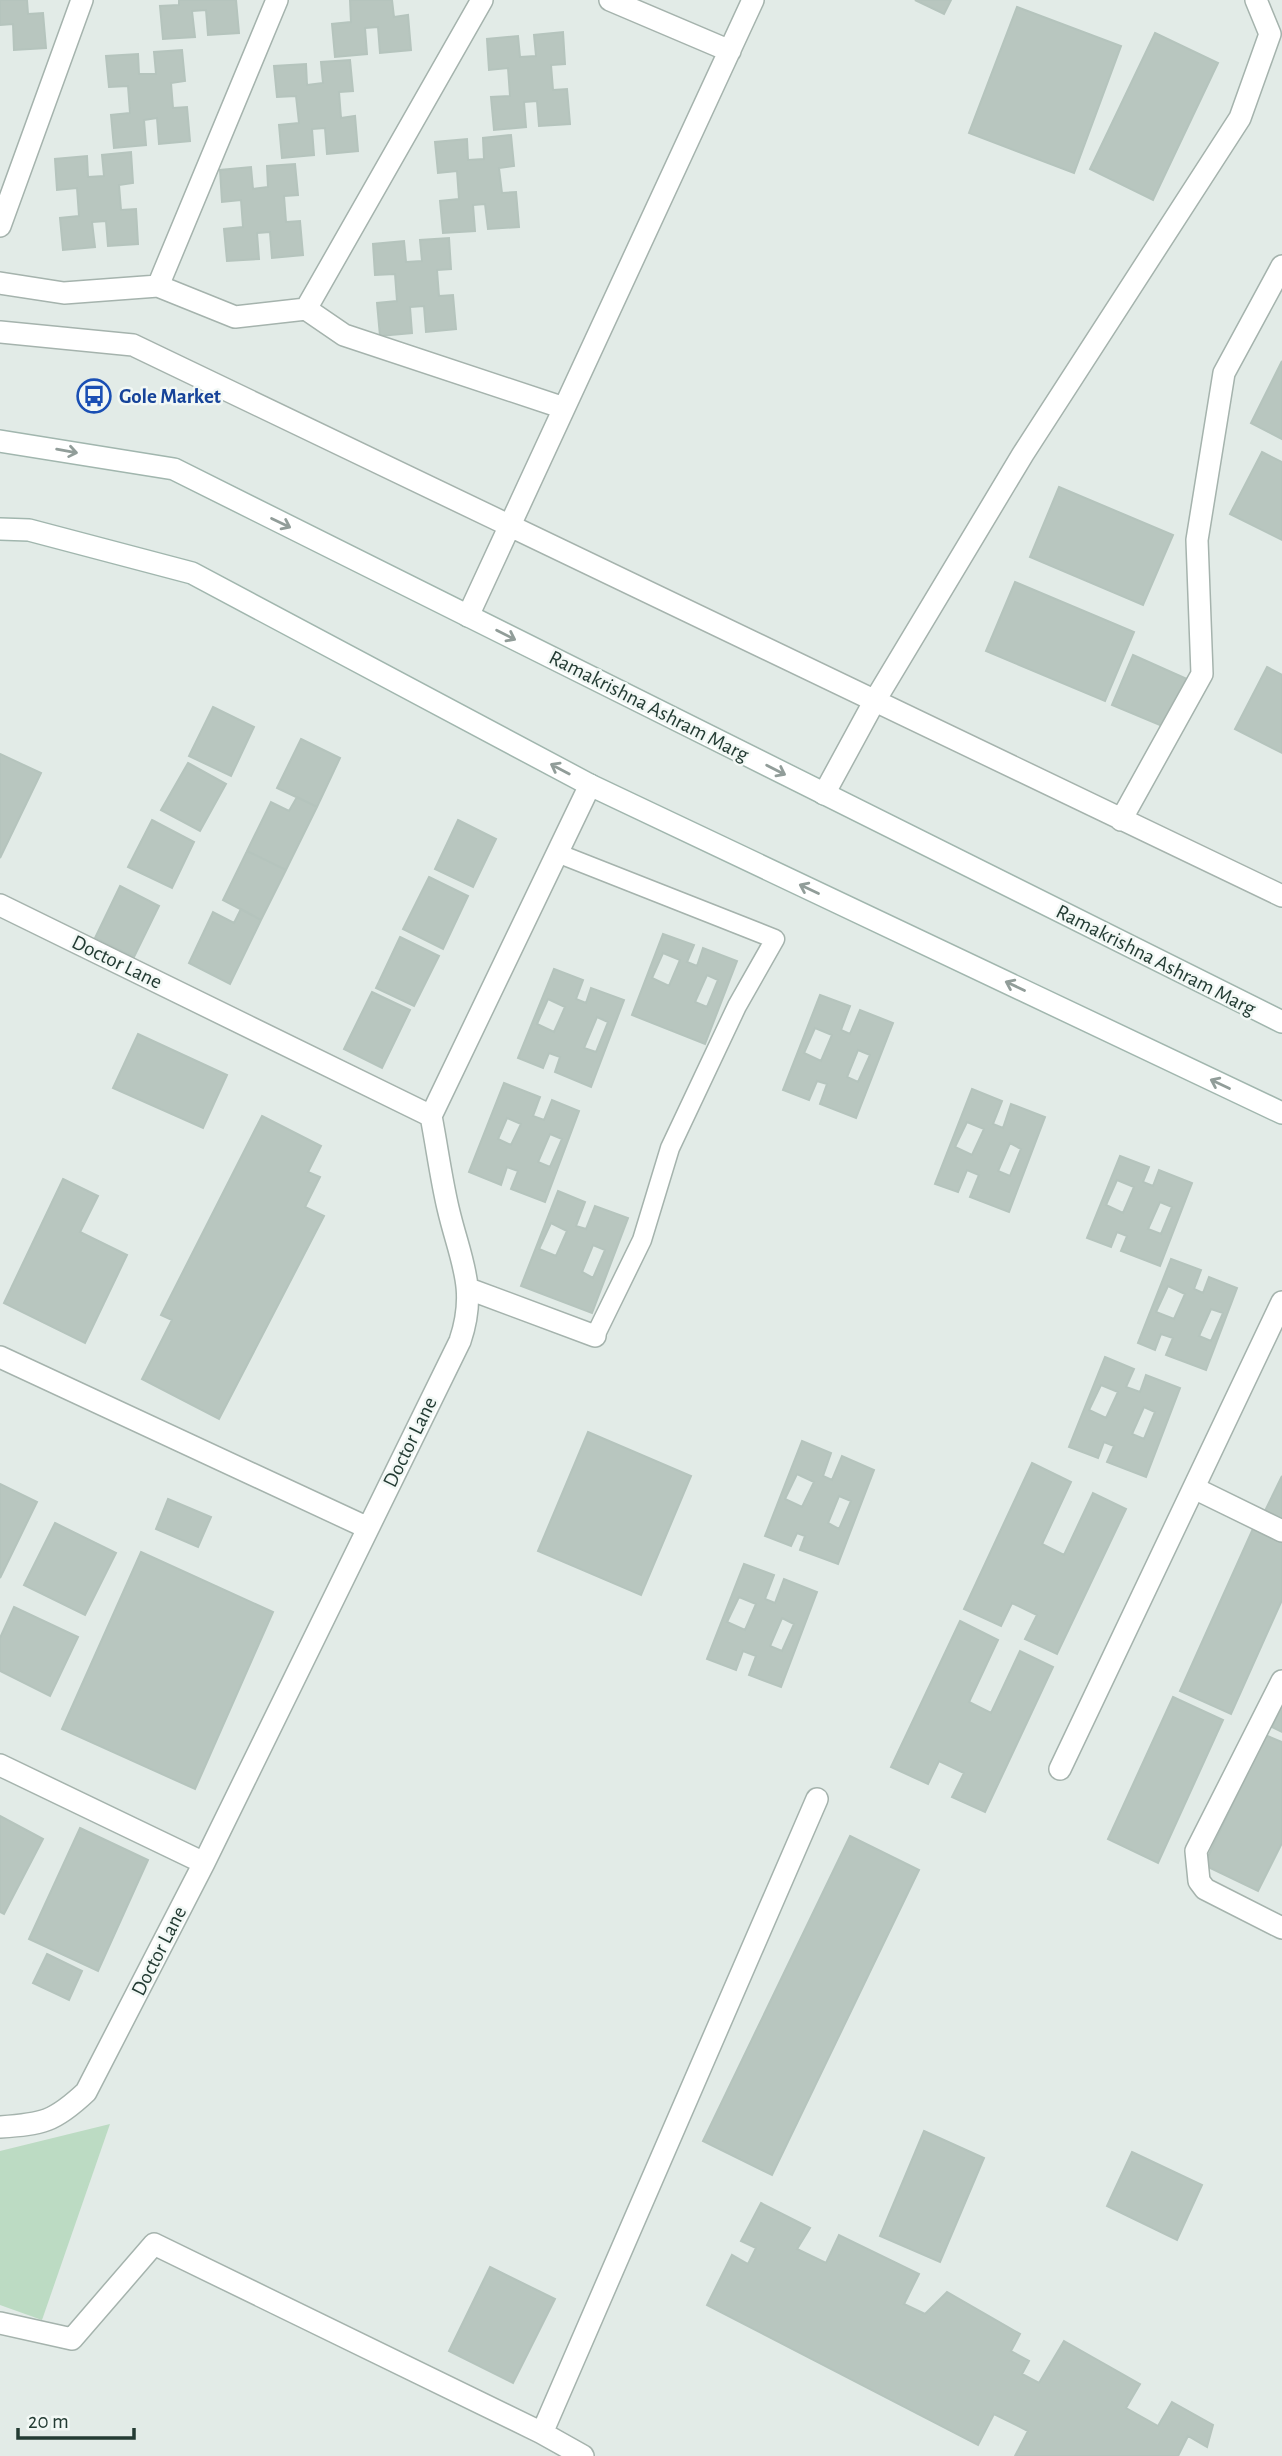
<svg xmlns="http://www.w3.org/2000/svg" width="1282" height="2456" font-family="'Alegreya Sans',sans-serif">
<style>
.green{fill:#bcdbc3}
.building{fill:#b8c6bf;stroke:#b5c4bd;stroke-width:2;fill-rule:evenodd}
.lines{fill:none;stroke-linecap:round;stroke-linejoin:round}
.lane-casing{stroke:#a5b3ad;stroke-width:21}
.street-casing{stroke:#a5b3ad;stroke-width:24}
.secondary-casing{stroke:#a1b6ae;stroke-width:24}
.lane{stroke:#fff;stroke-width:18}
.street{stroke:#fff;stroke-width:21}
.secondary{stroke:#fff;stroke-width:21}
.oneway{stroke:#919d99}
.labels{text-anchor:middle;dominant-baseline:central;stroke-width:5;stroke-linejoin:round;paint-order:stroke}
.transit-label{font-size:21px;font-weight:bold;fill:#164399;stroke:#f2f8f5;text-anchor:start}
.street-label{font-size:21px;fill:#233b33;stroke:#f2f8f5}
</style>
<rect width="100%" height="100%" fill="#e2ebe7"/>
<path class="green" d="M 110,2124 L 42,2320 L 0,2305 L 0,2151 Z"/>
<path class="building" d="M 0,0 L 27,0 L 28,14 L 43,13 L 46,48 L 14,50 L 13,24 L 0,25 Z
M 179,0 L 236,0 L 239,33 L 208,35 L 206,10 L 192,11 L 195,37 L 163,39 L 160,6 L 179,5 Z
M 350,0 L 392,0 L 394,17 L 408,15 L 411,50 L 380,53 L 378,27 L 365,28 L 367,54 L 335,57 L 332,24 L 351,22 Z
M 915,0 L 951,0 L 944,14 Z
M 1017,7 L 1121,46 L 1074,173 L 969,133 Z
M 563,32 L 565,64 L 551,65 L 553,90 L 567,89 L 570,124 L 539,126 L 537,101 L 524,102 L 526,127 L 494,130 L 491,97 L 510,96 L 508,68 L 489,70 L 487,39 L 518,36 L 520,57 L 536,56 L 534,35 Z
M 1155,33 L 1218,63 L 1153,200 L 1090,169 Z
M 182,50 L 185,81 L 171,83 L 173,108 L 187,107 L 190,141 L 159,144 L 157,118 L 144,120 L 146,145 L 114,148 L 111,115 L 130,113 L 128,86 L 109,87 L 106,56 L 138,54 L 139,74 L 156,74 L 154,52 Z
M 350,60 L 353,91 L 339,92 L 341,118 L 355,116 L 358,151 L 327,154 L 325,128 L 312,129 L 314,155 L 282,158 L 279,125 L 299,123 L 296,96 L 277,97 L 274,66 L 306,64 L 307,85 L 323,83 L 321,62 Z
M 511,135 L 514,166 L 499,168 L 502,193 L 516,192 L 519,227 L 488,229 L 485,204 L 473,205 L 475,231 L 443,233 L 440,201 L 459,199 L 457,171 L 438,173 L 435,142 L 467,139 L 468,160 L 484,159 L 483,138 Z
M 131,152 L 133,183 L 119,185 L 121,210 L 136,209 L 138,244 L 108,246 L 106,221 L 92,222 L 95,247 L 63,250 L 60,218 L 79,216 L 77,188 L 57,190 L 55,159 L 87,156 L 88,177 L 104,176 L 102,155 Z
M 295,164 L 298,195 L 284,196 L 286,222 L 300,221 L 303,255 L 272,258 L 270,232 L 257,233 L 259,259 L 227,261 L 224,229 L 243,227 L 241,200 L 222,202 L 220,170 L 251,167 L 253,189 L 268,187 L 267,166 Z
M 449,238 L 451,269 L 437,270 L 439,296 L 453,295 L 456,329 L 426,332 L 424,306 L 410,307 L 412,333 L 380,336 L 377,303 L 397,301 L 395,274 L 375,275 L 373,244 L 404,241 L 406,262 L 422,261 L 420,240 Z
M 1282,361 L 1282,439 L 1251,423 Z
M 1262,452 L 1282,462 L 1282,540 L 1230,514 Z
M 1059,487 L 1173,535 L 1143,605 L 1030,557 Z
M 1015,582 L 1134,632 L 1105,701 L 986,651 Z
M 1133,655 L 1187,679 L 1167,728 L 1112,705 Z
M 1267,667 L 1282,675 L 1282,753 L 1235,729 Z
M 213,707 L 254,727 L 231,776 L 189,756 Z
M 301,739 L 340,758 L 317,807 L 277,788 Z
M 0,754 L 41,773 L 0,858 Z
M 188,763 L 226,784 L 200,831 L 161,810 Z
M 297,797 L 317,807 L 286,870 L 247,851 L 271,802 L 289,811 Z
M 152,820 L 194,842 L 172,888 L 128,867 Z
M 458,820 L 496,839 L 473,887 L 435,869 Z
M 247,851 L 286,870 L 261,920 L 223,900 Z
M 429,877 L 468,896 L 443,949 L 403,929 Z
M 120,886 L 159,906 L 134,957 L 95,938 Z
M 241,909 L 261,920 L 230,984 L 189,963 L 213,912 L 234,923 Z
M 663,934 L 694,945 L 687,962 L 697,966 L 703,948 L 737,961 L 705,1044 L 632,1015 ZM 663,953 L 680,960 L 669,986 L 652,978 ZM 707,975 L 718,980 L 707,1007 L 695,1002 Z
M 400,937 L 439,956 L 414,1006 L 376,988 Z
M 554,969 L 583,980 L 576,999 L 586,1003 L 591,988 L 624,1000 L 591,1087 L 555,1072 L 560,1057 L 549,1053 L 543,1068 L 518,1058 ZM 548,999 L 565,1007 L 554,1032 L 537,1024 ZM 597,1017 L 608,1022 L 596,1052 L 584,1048 Z
M 372,992 L 410,1010 L 382,1068 L 344,1049 Z
M 820,995 L 850,1006 L 841,1030 L 850,1034 L 860,1010 L 893,1023 L 856,1118 L 820,1104 L 827,1084 L 817,1081 L 809,1100 L 783,1090 ZM 815,1028 L 832,1035 L 821,1061 L 804,1053 ZM 858,1050 L 870,1055 L 858,1082 L 847,1077 Z
M 138,1034 L 227,1075 L 203,1128 L 113,1088 Z
M 504,1083 L 540,1097 L 533,1116 L 544,1120 L 552,1100 L 579,1111 L 545,1202 L 511,1189 L 518,1171 L 507,1167 L 501,1185 L 469,1172 ZM 507,1118 L 521,1124 L 511,1145 L 498,1139 ZM 550,1134 L 562,1139 L 550,1167 L 538,1162 Z
M 972,1089 L 1002,1101 L 993,1124 L 1003,1128 L 1011,1104 L 1045,1117 L 1009,1212 L 970,1197 L 979,1175 L 967,1170 L 958,1192 L 935,1184 ZM 967,1122 L 984,1129 L 972,1155 L 955,1147 ZM 1010,1143 L 1021,1149 L 1010,1176 L 998,1171 Z
M 262,1116 L 321,1146 L 308,1172 L 320,1177 L 305,1207 L 324,1216 L 219,1419 L 142,1379 L 172,1320 L 161,1315 Z
M 1120,1156 L 1149,1167 L 1143,1182 L 1153,1186 L 1159,1170 L 1192,1183 L 1160,1266 L 1121,1251 L 1127,1236 L 1117,1232 L 1111,1247 L 1087,1238 ZM 1117,1180 L 1134,1187 L 1123,1213 L 1106,1205 ZM 1160,1202 L 1172,1207 L 1161,1234 L 1148,1229 Z
M 63,1179 L 98,1196 L 80,1232 L 127,1255 L 85,1343 L 4,1303 Z
M 558,1191 L 585,1202 L 576,1226 L 586,1229 L 595,1206 L 628,1218 L 592,1313 L 521,1286 ZM 551,1223 L 567,1231 L 556,1256 L 539,1249 ZM 593,1245 L 605,1250 L 593,1278 L 582,1272 Z
M 1171,1259 L 1201,1270 L 1194,1289 L 1203,1293 L 1209,1277 L 1237,1288 L 1206,1370 L 1166,1355 L 1173,1338 L 1161,1334 L 1155,1350 L 1138,1343 ZM 1168,1286 L 1185,1294 L 1174,1319 L 1156,1312 ZM 1211,1309 L 1223,1313 L 1211,1341 L 1199,1336 Z
M 1105,1357 L 1134,1369 L 1126,1387 L 1140,1392 L 1146,1375 L 1180,1388 L 1146,1477 L 1107,1462 L 1114,1446 L 1104,1442 L 1098,1458 L 1069,1447 ZM 1101,1385 L 1118,1392 L 1106,1418 L 1089,1410 ZM 1144,1407 L 1155,1412 L 1144,1439 L 1132,1434 Z
M 588,1432 L 691,1476 L 641,1595 L 538,1551 Z
M 802,1441 L 831,1453 L 823,1476 L 832,1480 L 842,1456 L 874,1470 L 838,1564 L 800,1550 L 805,1536 L 797,1533 L 791,1546 L 765,1536 ZM 797,1474 L 814,1482 L 802,1507 L 785,1499 ZM 839,1496 L 851,1501 L 839,1529 L 828,1523 Z
M 1032,1463 L 1071,1482 L 1042,1544 L 1064,1555 L 1093,1493 L 1126,1509 L 1057,1654 L 1025,1639 L 1037,1615 L 1012,1603 L 1001,1626 L 964,1609 Z
M 1282,1476 L 1282,1527 L 1262,1517 Z
M 0,1484 L 37,1502 L 0,1578 Z
M 168,1499 L 211,1517 L 198,1547 L 156,1529 Z
M 1256,1522 L 1282,1534 L 1282,1600 L 1231,1714 L 1180,1691 Z
M 55,1523 L 116,1553 L 85,1615 L 24,1585 Z
M 141,1552 L 273,1612 L 195,1789 L 62,1729 Z
M 744,1564 L 774,1575 L 765,1599 L 775,1603 L 784,1579 L 817,1592 L 781,1687 L 749,1675 L 756,1656 L 743,1651 L 736,1670 L 707,1659 ZM 739,1597 L 756,1604 L 745,1630 L 727,1622 ZM 782,1618 L 794,1624 L 782,1651 L 770,1646 Z
M 14,1607 L 78,1637 L 50,1696 L 0,1671 L 0,1638 Z
M 960,1621 L 998,1640 L 969,1702 L 991,1713 L 1020,1651 L 1053,1667 L 985,1812 L 952,1797 L 964,1773 L 939,1761 L 928,1784 L 891,1767 Z
M 1173,1697 L 1223,1720 L 1158,1863 L 1108,1839 Z
M 1282,1706 L 1282,1732 L 1272,1727 Z
M 1265,1735 L 1282,1742 L 1282,1843 L 1258,1891 L 1204,1865 Z
M 0,1816 L 43,1839 L 4,1914 L 0,1912 Z
M 80,1828 L 148,1860 L 98,1971 L 29,1939 Z
M 850,1836 L 919,1870 L 772,2175 L 703,2141 Z
M 47,1954 L 82,1971 L 69,2000 L 33,1983 Z
M 924,2131 L 984,2158 L 940,2262 L 880,2236 Z
M 1132,2152 L 1202,2185 L 1177,2240 L 1107,2206 Z
M 761,2203 L 810,2228 L 797,2249 L 826,2263 L 839,2235 L 919,2274 L 904,2304 L 925,2314 L 947,2292 L 1020,2334 L 1011,2351 L 1029,2361 L 1022,2374 L 1039,2383 L 1064,2341 L 1140,2384 L 1126,2408 L 1158,2426 L 1172,2402 L 1213,2425 L 1207,2447 L 1188,2436 L 1178,2456 L 1015,2456 L 1028,2431 L 994,2414 L 978,2445 L 707,2305 L 732,2255 L 748,2264 L 756,2248 L 741,2241 Z
M 490,2267 L 555,2299 L 513,2383 L 449,2351 Z"/>
<g class="lines">
<defs>
<path id="lane" d="M 557,853 L 775,939 L 737,1006 L 670,1148 L 642,1240 L 595,1336"/>
<path id="street" d="M 610,0 L 730,51
M 0,226 L 82,0
M 0,283 L 64,293 L 158,286 L 235,317 L 306,309 L 344,335 L 564,408
M 158,286 L 277,0
M 306,309 L 482,0
M 0,332 L 133,345 L 1282,896
M 468,616 L 753,0
M 824,794 L 874,702 L 1023,454 L 1240,118 L 1270,34 L 1256,0
M 1121,820 L 1202,674 L 1197,540 L 1224,373 L 1282,266
M 0,905 L 431,1116
M 431,1116 L 590,785
M 469,1289 L 595,1336
M 0,1357 L 368,1528
M 1194,1488 L 1282,1531
M 1282,1681 L 1196,1851 L 1199,1881 L 1205,1889 L 1282,1928
M 0,1765 L 204,1863
M 1060,1769 L 1282,1302
M 0,2127 C 43,2124 54,2122 86,2092 L 204,1863 L 460,1341 C 478,1288 460,1260 448,1208 C 441,1178 437,1147 431,1116
M 0,2323 L 72,2339 L 154,2244 L 542,2433 L 583,2456
M 542,2433 L 817,1799"/>
<path id="secondary" d="M 0,441 L 174,469 L 1282,1022
M 0,529 L 29,530 L 192,573 L 590,785 L 1282,1113"/>
</defs>
<use href="#lane" class="lane-casing"/>
<use href="#street" class="street-casing"/>
<use href="#secondary" class="secondary-casing"/>
<use href="#lane" class="lane"/>
<use href="#street" class="street"/>
<use href="#secondary" class="secondary"/>
</g>
<defs><path id="oneway-shaft" d="M-6 0H5M1.5-3L5.5 0L1.5 3" fill="none" stroke-width="1.6" stroke-linecap="round" stroke-linejoin="round" transform="scale(1.75)"/></defs>
<g class="oneway">
<use href="#oneway-shaft" transform="translate(67 451) rotate(10)"/>
<use href="#oneway-shaft" transform="translate(281 523) rotate(26)"/>
<use href="#oneway-shaft" transform="translate(506 635) rotate(27)"/>
<use href="#oneway-shaft" transform="translate(560 769) rotate(-152)"/>
<use href="#oneway-shaft" transform="translate(776 770) rotate(27)"/>
<use href="#oneway-shaft" transform="translate(809 889) rotate(-155)"/>
<use href="#oneway-shaft" transform="translate(1015 986) rotate(-155)"/>
<use href="#oneway-shaft" transform="translate(1220 1084) rotate(-155)"/>
</g>
<defs>
<symbol id="bus-ring" viewBox="-11 -11 22 22"><circle r="9.5" fill="#f2f8f5" stroke="#1a4fb4" stroke-width="1.5"/><path d="M-5-6H5V4H4V6H2V4H-2V6H-4V4H-5ZM-3.5-4V0h7V-4ZM-3.5 1.2v1.5H-2V1.2ZM2 1.2v1.5H3.5V1.2Z" fill="#1a4fb4"/></symbol>
</defs>
<g fill-rule="evenodd">
<use href="#bus-ring" x="75" y="377" width="38" height="38"/>
</g>
<g class="labels">
<g class="transit-label">
<text x="119" y="396">Gole Market</text>
</g>
<g class="street-label">
<text transform="translate(649 706) rotate(27)">Ramakrishna Ashram Marg</text>
<text transform="translate(1156 960) rotate(27)">Ramakrishna Ashram Marg</text>
<text transform="translate(117 962) rotate(26)">Doctor Lane</text>
<text transform="translate(410 1442) rotate(-64)">Doctor Lane</text>
<text transform="translate(159 1951) rotate(-63)">Doctor Lane</text>
</g>
</g>
<path d="M18 2428v10h116v-10" fill="none" stroke="#233b33" stroke-width="3.5"/>
<text x="28" y="2428" font-size="21" fill="#233b33" stroke="#f2f8f5" stroke-width="5" paint-order="stroke">20 m</text>
</svg>
